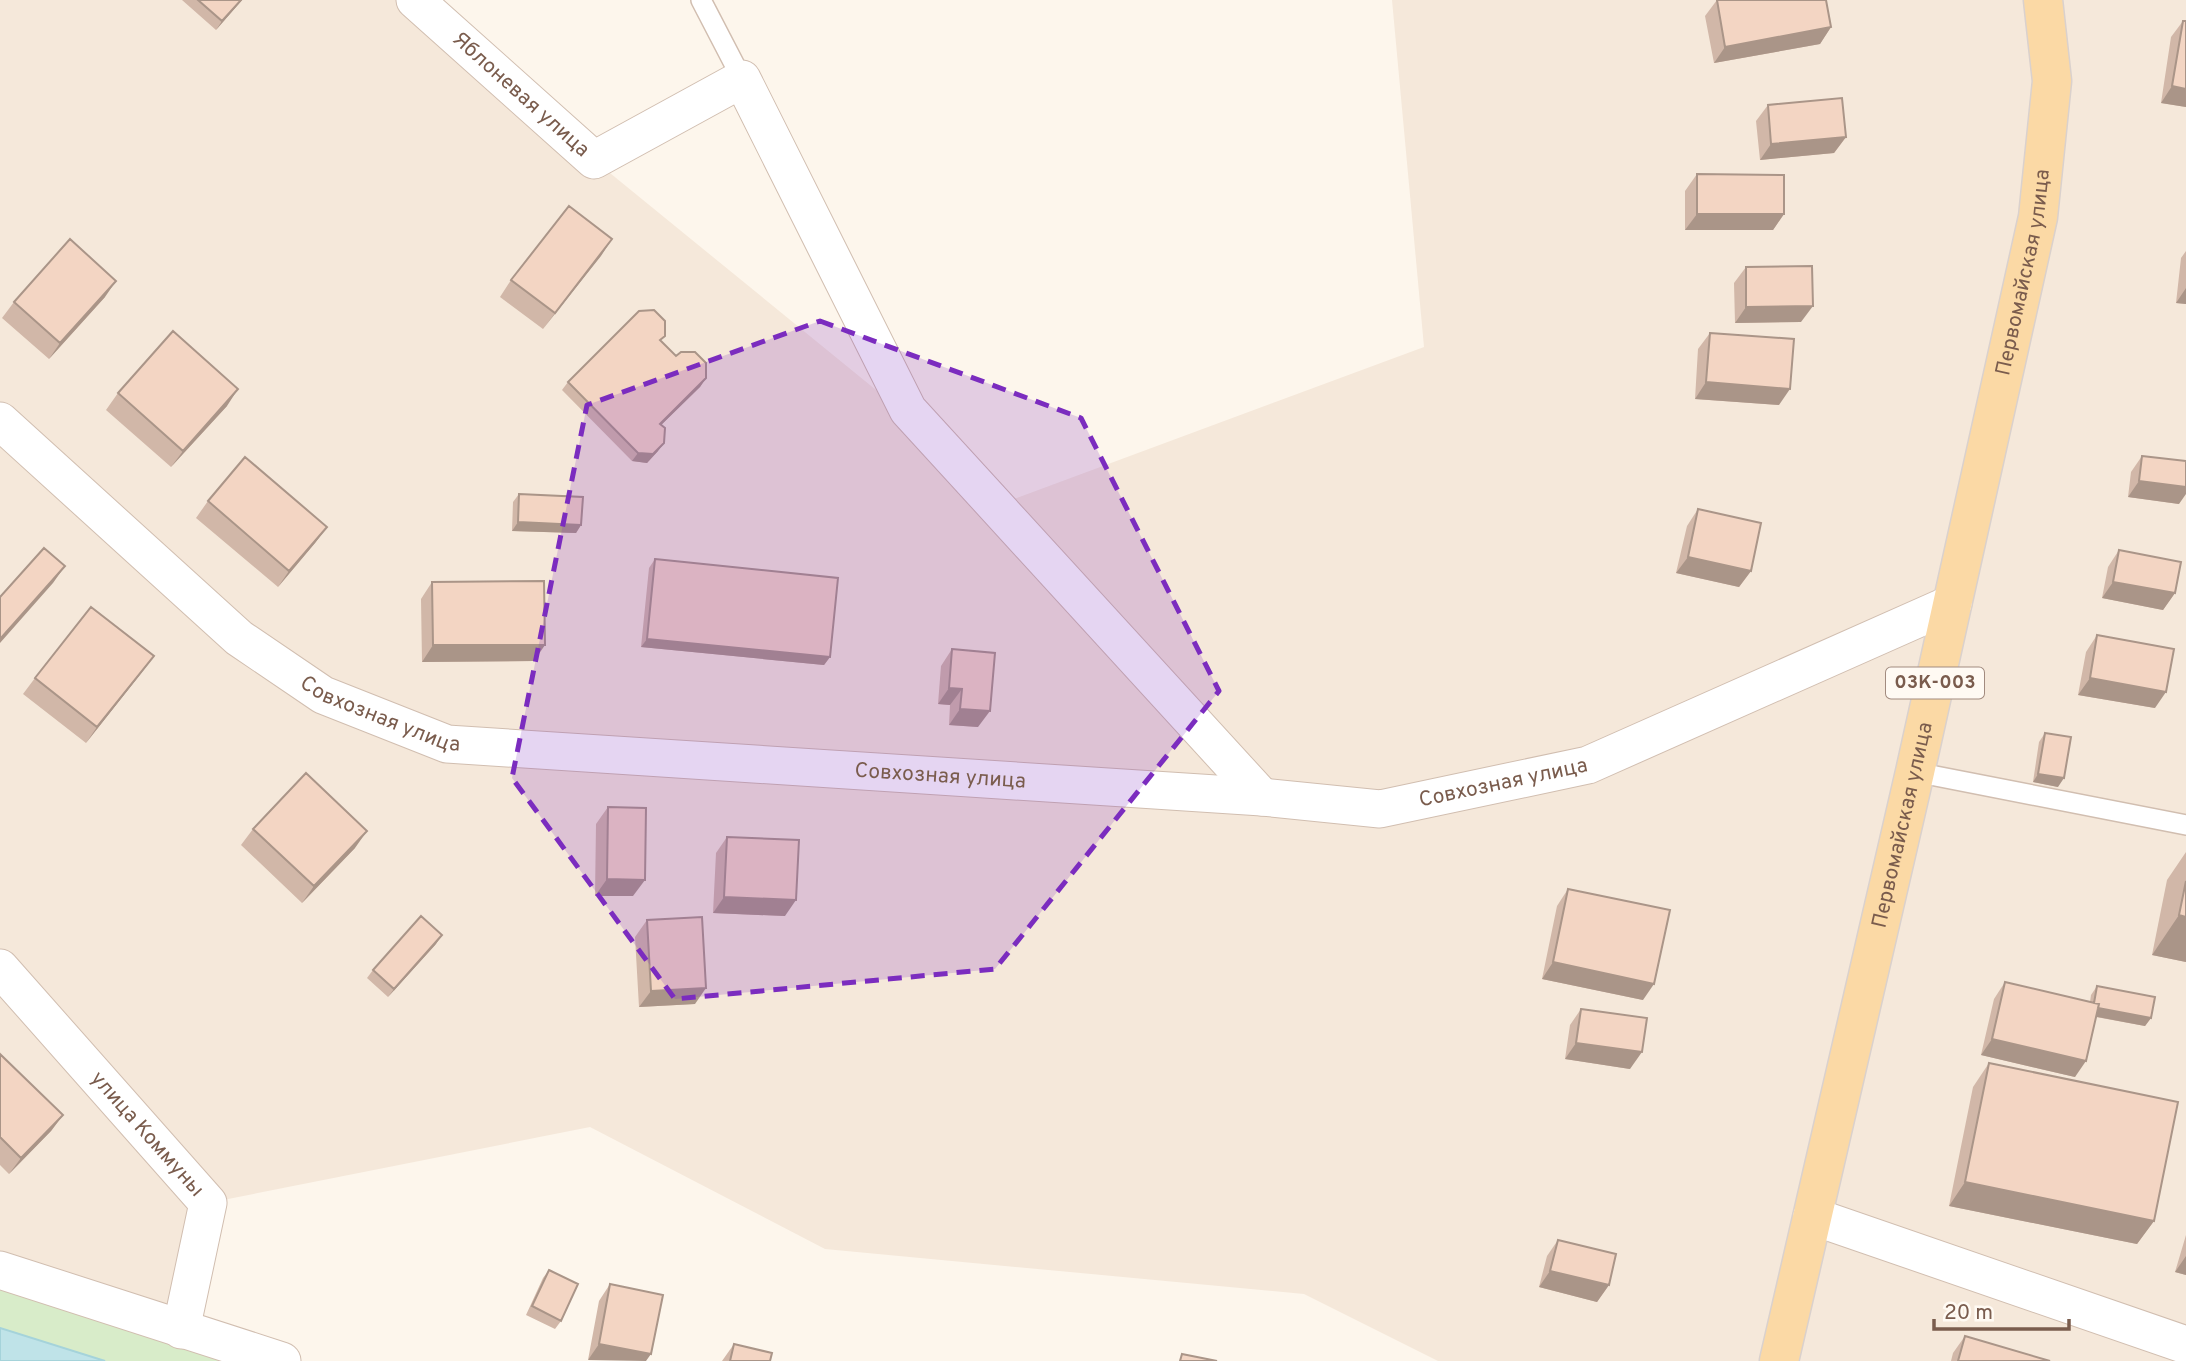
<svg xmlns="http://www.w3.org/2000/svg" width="2186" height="1361" font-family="Overpass,sans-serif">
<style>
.residential{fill:#f5e8da}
.green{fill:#d8ecc9}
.water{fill:#bfe3e8;stroke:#a5d3da;stroke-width:2}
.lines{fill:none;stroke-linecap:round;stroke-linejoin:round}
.service-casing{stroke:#d1beb0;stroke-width:22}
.minor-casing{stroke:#d1beb0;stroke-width:39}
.primary-casing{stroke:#dad1cd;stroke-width:41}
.service{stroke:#fff;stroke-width:19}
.minor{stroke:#fff;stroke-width:37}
.primary{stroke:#fbd9a5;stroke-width:38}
.wall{fill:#d1b7a8}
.shaded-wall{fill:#aa9588}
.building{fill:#f3d5c3;stroke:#aa9588;stroke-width:2}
.marked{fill:#7b2cbf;fill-opacity:0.2;stroke:#7b2cbf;stroke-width:5;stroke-dasharray:14 9;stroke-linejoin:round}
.labels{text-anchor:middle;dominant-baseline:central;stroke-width:7;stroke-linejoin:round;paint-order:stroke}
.shield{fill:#fffaf3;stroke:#a28b7f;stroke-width:2}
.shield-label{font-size:19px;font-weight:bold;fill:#7a5c4d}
.street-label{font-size:21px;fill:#7a5c4d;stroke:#fffaf3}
</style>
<rect width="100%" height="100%" fill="#fdf6ec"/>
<path class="residential" d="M 0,0 L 415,0 L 594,160 L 1011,500 L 1424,347 L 1392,0 L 2186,0 L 2186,1361 L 1438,1361 L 1304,1294 L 825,1249 L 590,1127 L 208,1203 L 181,1330 L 0,1270 Z"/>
<path class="green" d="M 0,1277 L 267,1361 L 0,1361 Z"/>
<path class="water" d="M 0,1328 L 105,1361 L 0,1361 Z"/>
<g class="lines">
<defs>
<path id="service" d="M 701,0 L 742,79
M 1915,772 L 2186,825"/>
<g id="minor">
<path id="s1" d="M 415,0 L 594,160 L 742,79 L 908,410 L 1262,797"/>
<path id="s2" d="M 0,421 L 239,638 L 323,695 L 447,744 L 1262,797 L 1380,809 L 1588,765 L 1953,603"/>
<path id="s3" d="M 0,968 L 208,1203 L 181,1330"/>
<path d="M 1812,1216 L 2186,1345"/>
<path d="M 0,1270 L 282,1361"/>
</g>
<g id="primary">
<path id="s4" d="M 1779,1361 L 1915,772 L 2038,217 L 2052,81 L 2043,0"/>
</g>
</defs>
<use href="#service" class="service-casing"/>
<use href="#minor" class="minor-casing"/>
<use href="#primary" class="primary-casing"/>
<use href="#service" class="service"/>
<use href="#minor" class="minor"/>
<use href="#primary" class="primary"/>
</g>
<path class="wall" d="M 182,0 L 242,0 L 216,30 Z
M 1717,0 L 1831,27 L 1820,44 L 1714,63 L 1705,16 Z
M 2183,21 L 2186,21 L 2186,107 L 2161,103 L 2171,37 Z
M 1768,105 L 1846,137 L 1834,153 L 1760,160 L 1756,121 Z
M 1697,174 L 1784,214 L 1773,230 L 1685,230 L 1685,191 Z
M 612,239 L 543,329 L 500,297 L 511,280 Z
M 2186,251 L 2186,304 L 2176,303 L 2181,258 Z
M 1746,267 L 1801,322 L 1735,323 L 1734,283 Z
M 105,297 L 49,359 L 2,318 L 14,302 Z
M 1710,333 L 1779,405 L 1695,399 L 1698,349 Z
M 661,341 L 676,356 L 706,378 L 700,387 L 661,425 L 658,451 L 647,463 L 632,461 L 562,390 L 568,382 Z
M 118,393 L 227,406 L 171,467 L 106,410 Z
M 2142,456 L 2179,504 L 2128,497 L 2131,472 Z
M 519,494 L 581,525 L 576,533 L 512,531 L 513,502 Z
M 208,501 L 327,527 L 315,543 L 278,587 L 196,518 Z
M 1698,509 L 1751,571 L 1739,587 L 1676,573 L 1687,526 Z
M 2119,550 L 2175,593 L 2163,610 L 2102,598 L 2108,567 Z
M 655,559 L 830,657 L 824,665 L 641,647 L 649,568 Z
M 432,582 L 534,661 L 422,662 L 421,599 Z
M 2097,635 L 2155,708 L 2078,695 L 2086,652 Z
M 952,649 L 978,727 L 949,725 L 950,705 L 938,704 L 941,666 Z
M 142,672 L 86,743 L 23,694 L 35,678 Z
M 2045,733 L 2058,787 L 2033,782 L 2039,742 Z
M 608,807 L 633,896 L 595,896 L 596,824 Z
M 253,829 L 355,848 L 302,903 L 241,845 Z
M 727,837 L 785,916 L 713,913 L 716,853 Z
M 2186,852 L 2186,962 L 2152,955 L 2167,880 Z
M 1568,889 L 1643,1000 L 1542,979 L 1557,906 Z
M 647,920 L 695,1004 L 639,1007 L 635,937 Z
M 436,944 L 388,997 L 367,978 L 373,970 Z
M 2005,982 L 2090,1002 L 2091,995 L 2097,986 L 2151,1018 L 2145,1026 L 2096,1017 L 2075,1077 L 1981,1055 L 1994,999 Z
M 1581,1009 L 1630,1069 L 1565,1059 L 1570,1025 Z
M 0,1054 L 63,1115 L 51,1131 L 9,1174 L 0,1165 Z
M 1989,1063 L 2154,1221 L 2137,1244 L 1949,1206 L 1973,1087 Z
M 2186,1235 L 2186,1275 L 2175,1272 Z
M 1558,1240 L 1609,1285 L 1597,1302 L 1539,1287 L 1547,1256 Z
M 549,1270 L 561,1321 L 555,1329 L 526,1315 L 543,1278 Z
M 610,1284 L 663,1295 L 588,1360 L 599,1301 Z
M 1965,1336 L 2050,1361 L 1951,1361 L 1953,1353 Z
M 734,1344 L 770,1361 L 722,1361 Z"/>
<path class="shaded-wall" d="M 241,0 L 242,0 L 216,30 L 222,21 Z
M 1831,27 L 1820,44 L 1714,63 L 1725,47 Z
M 2172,86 L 2186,89 L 2186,107 L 2161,103 Z
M 1846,137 L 1834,153 L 1760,160 L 1771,144 Z
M 1697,214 L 1784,214 L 1773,230 L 1685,230 Z
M 612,239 L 601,256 L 543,329 L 555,313 Z
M 116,281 L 105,297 L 49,359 L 60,343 Z
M 2186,288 L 2186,304 L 2176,303 Z
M 1813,306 L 1801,322 L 1735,323 L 1746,307 Z
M 706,378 L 700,387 L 654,432 L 660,424 Z
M 1706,382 L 1790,389 L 1779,405 L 1695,399 Z
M 238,389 L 227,406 L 171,467 L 183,451 Z
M 664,443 L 658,451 L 647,463 L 632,461 L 638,453 Z
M 2139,481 L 2186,487 L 2186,494 L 2179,504 L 2128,497 Z
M 518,522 L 581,525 L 576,533 L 512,531 Z
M 327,527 L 315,543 L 278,587 L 289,571 Z
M 1688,557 L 1751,571 L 1739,587 L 1676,573 Z
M 65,566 L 53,583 L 0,643 L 0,639 Z
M 2113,582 L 2175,593 L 2163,610 L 2102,598 Z
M 647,639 L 830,657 L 824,665 L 641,647 Z
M 433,645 L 545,645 L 534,661 L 422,662 Z
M 154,656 L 142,672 L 86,743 L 97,727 Z
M 2090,678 L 2166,692 L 2155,708 L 2078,695 Z
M 949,688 L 962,689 L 950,705 L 938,704 Z
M 960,709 L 990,711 L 978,727 L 949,725 Z
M 2038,774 L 2064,778 L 2058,787 L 2033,782 Z
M 367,831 L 355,848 L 302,903 L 314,886 Z
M 607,879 L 645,880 L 633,896 L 595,896 Z
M 724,897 L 796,900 L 785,916 L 713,913 Z
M 2179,915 L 2186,917 L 2186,962 L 2152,955 Z
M 442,935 L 436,944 L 388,997 L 394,989 Z
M 1553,962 L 1654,984 L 1643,1000 L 1542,979 Z
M 706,988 L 695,1004 L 639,1007 L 651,991 Z
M 2093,1007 L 2151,1018 L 2145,1026 L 2087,1015 Z
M 1992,1039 L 2086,1061 L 2075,1077 L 1981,1055 Z
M 1576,1043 L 1642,1052 L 1630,1069 L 1565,1059 Z
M 63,1115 L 51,1131 L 9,1174 L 21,1158 Z
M 1965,1182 L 2154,1221 L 2137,1244 L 1949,1206 Z
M 2186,1256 L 2186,1275 L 2175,1272 Z
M 1550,1271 L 1609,1285 L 1597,1302 L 1539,1287 Z
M 599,1344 L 651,1354 L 646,1361 L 588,1360 Z"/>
<path class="building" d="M 198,0 L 241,0 L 222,21 Z
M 1717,0 L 1826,0 L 1831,27 L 1725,47 Z
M 2183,21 L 2186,21 L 2186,89 L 2172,86 Z
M 1842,98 L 1846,137 L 1771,144 L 1768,105 Z
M 1697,174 L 1784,175 L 1784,214 L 1697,214 Z
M 569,206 L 612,239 L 555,313 L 511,280 Z
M 70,239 L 116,281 L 60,343 L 14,302 Z
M 1812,266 L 1813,306 L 1746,307 L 1746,267 Z
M 654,310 L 665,321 L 665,336 L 660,340 L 676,356 L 681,352 L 695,352 L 706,363 L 706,378 L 660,424 L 665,428 L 664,443 L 653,454 L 638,453 L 568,382 L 639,311 Z
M 173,331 L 238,389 L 183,451 L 118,393 Z
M 1710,333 L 1794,339 L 1790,389 L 1706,382 Z
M 2142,456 L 2186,461 L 2186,487 L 2139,481 Z
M 245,457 L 327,527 L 289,571 L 208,501 Z
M 519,494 L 583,497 L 581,525 L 518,522 Z
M 1698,509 L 1761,523 L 1751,571 L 1688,557 Z
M 44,548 L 65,566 L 0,639 L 0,597 Z
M 2119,550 L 2181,562 L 2175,593 L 2113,582 Z
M 655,559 L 838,578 L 830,657 L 647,639 Z
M 544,581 L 545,645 L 433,645 L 432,582 Z
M 91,607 L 154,656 L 97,727 L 35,678 Z
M 2097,635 L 2174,649 L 2166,692 L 2090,678 Z
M 952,649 L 995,653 L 990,711 L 960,709 L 962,689 L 949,688 Z
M 2045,733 L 2071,737 L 2064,778 L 2038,774 Z
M 306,773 L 367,831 L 314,886 L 253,829 Z
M 608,807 L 646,808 L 645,880 L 607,879 Z
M 727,837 L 799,840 L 796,900 L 724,897 Z
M 2186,881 L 2186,917 L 2179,915 Z
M 1568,889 L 1670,910 L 1654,984 L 1553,962 Z
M 421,916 L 442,935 L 394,989 L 373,970 Z
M 702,917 L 706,988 L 651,991 L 647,920 Z
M 2005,982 L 2099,1004 L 2086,1061 L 1992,1039 Z
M 2097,986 L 2155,997 L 2151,1018 L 2098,1008 L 2099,1004 L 2094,1003 Z
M 1581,1009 L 1647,1018 L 1642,1052 L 1576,1043 Z
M 0,1054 L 63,1115 L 21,1158 L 0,1137 Z
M 1989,1063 L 2178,1102 L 2154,1221 L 1965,1182 Z
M 1558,1240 L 1616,1254 L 1609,1285 L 1550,1271 Z
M 549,1270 L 578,1284 L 561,1321 L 532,1306 Z
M 610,1284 L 663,1295 L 651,1354 L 599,1344 Z
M 1965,1336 L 2050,1361 L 1958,1361 Z
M 734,1344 L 772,1353 L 770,1361 L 730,1361 Z
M 1182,1354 L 1217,1361 L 1180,1361 Z"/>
<path class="marked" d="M 820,321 L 1081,418 L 1219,691 L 995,969 L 675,999 L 512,778 L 587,405 Z"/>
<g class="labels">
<rect class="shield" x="1886" y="667.5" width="98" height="31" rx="5"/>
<g class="shield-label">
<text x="1935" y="683">03К-003</text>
</g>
<g class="street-label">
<text stroke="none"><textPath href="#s1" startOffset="142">Яблоневая улица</textPath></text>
<text stroke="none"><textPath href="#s4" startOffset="1116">Первомайская улица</textPath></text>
<text stroke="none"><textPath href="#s2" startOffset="485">Совхозная улица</textPath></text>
<text stroke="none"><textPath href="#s2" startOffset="1052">Совхозная улица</textPath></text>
<text stroke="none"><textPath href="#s2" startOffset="1619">Совхозная улица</textPath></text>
<text stroke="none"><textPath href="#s4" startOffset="550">Первомайская улица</textPath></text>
<text stroke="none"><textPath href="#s3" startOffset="222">улица Коммуны</textPath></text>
</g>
</g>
<path d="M1934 1319v10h135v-10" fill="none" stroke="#7a5c4d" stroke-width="3.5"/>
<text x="1944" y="1319" font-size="21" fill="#7a5c4d" stroke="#fffaf3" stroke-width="5" paint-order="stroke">20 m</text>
</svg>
